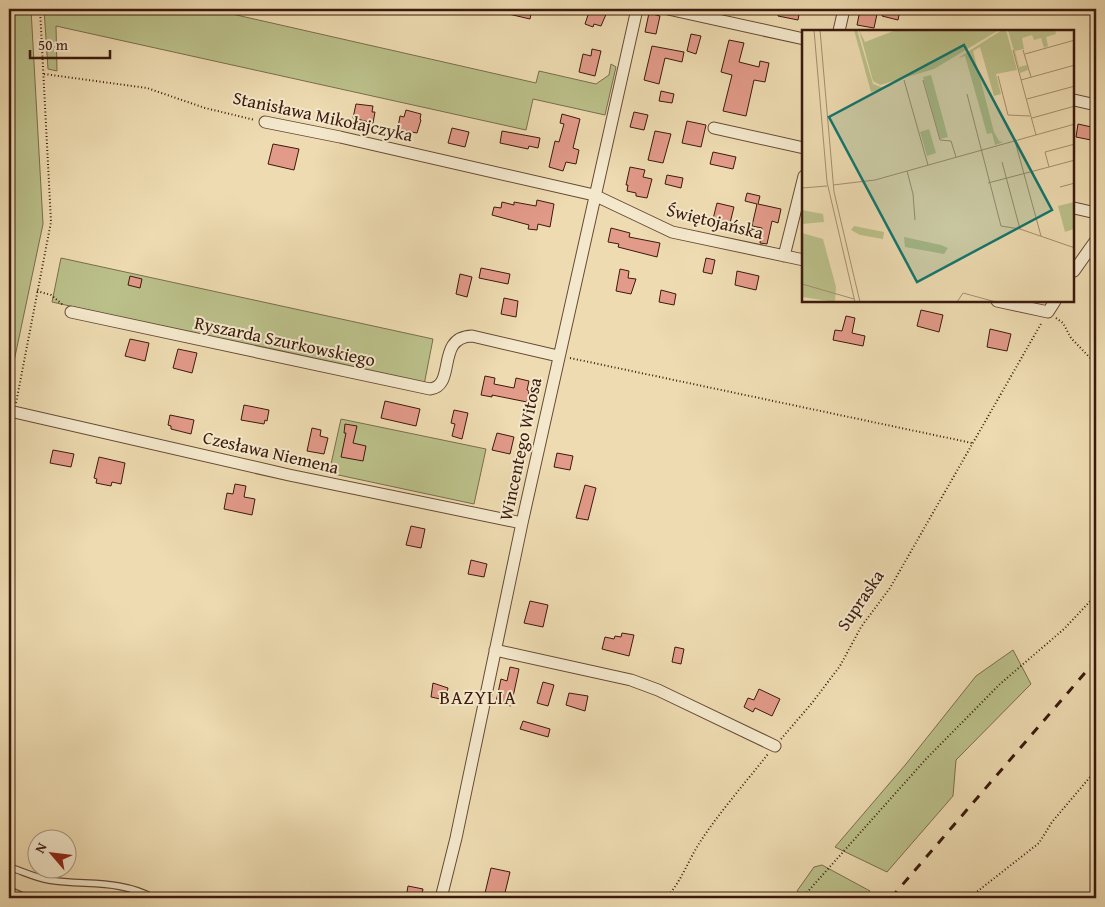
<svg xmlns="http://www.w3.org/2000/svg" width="1105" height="907" font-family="'Gentium Book Plus',serif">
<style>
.green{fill:#bbc08a;stroke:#7b6d4c}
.building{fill:#e29a89;stroke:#3b1a0d}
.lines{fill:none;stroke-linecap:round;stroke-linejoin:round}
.lane-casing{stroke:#684a36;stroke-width:8}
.street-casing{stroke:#684a36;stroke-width:13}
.path{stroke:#3b1a0d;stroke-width:2;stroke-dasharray:1 2.5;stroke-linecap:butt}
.lane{stroke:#f4e8cc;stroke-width:5.5}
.street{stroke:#f4e8cc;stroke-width:11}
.rail{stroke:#3b1a0d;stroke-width:3;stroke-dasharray:9 9;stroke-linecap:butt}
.labels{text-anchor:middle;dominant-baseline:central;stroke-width:4;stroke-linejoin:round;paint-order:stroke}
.street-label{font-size:18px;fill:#3b1a0d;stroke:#f4e8cc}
.neighbourhood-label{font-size:19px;letter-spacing:1px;fill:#3b1a0d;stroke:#f4e8cc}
.inset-road{fill:none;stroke:#a68e6f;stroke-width:1}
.view{fill:#0f766e;fill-opacity:0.15;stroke:#0f766e;stroke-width:2.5}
.inset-edge{fill:none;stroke:#3b1a0d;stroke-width:2.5}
</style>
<rect width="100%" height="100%" fill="#eedbb1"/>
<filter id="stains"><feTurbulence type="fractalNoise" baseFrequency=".004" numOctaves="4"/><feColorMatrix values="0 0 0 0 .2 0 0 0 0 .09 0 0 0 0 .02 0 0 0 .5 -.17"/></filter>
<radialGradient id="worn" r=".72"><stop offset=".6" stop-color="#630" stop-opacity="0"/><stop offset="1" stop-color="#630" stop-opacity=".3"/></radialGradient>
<path class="green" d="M 9,9 L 31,9 L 43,224 L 9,385 Z
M 44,9 L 210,9 L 536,83 L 539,71 L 596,84 L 609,75 L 611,64 L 616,67 L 605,115 L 533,99 L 526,130 L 56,26 L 57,71 L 48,69 Z
M 61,258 L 433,339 L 424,385 L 52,302 Z
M 341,419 L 486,449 L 474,504 L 329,473 Z
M 1013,650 L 1031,684 L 956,760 L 953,796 L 887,872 L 835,847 L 906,764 L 976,676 Z
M 822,865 L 870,891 L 865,898 L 808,898 L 797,891 L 814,867 Z"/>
<path class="building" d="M 500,9 L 532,9 L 530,19 L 500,12 Z
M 590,9 L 607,12 L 601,26 L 594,24 L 593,27 L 585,24 Z
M 780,9 L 800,9 L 798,20 L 778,16 Z
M 884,9 L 900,10 L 898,20 L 882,16 Z
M 860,10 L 877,14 L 874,28 L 857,25 Z
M 649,13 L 660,16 L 656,34 L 645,32 Z
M 691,34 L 701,36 L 696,54 L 687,51 Z
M 729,40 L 744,43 L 739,62 L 759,67 L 760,61 L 769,63 L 765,82 L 754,80 L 746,116 L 723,111 L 732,75 L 721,72 Z
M 652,46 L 684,52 L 682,62 L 665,58 L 659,84 L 644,80 Z
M 592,49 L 601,51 L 595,76 L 579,72 L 583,54 L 591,56 Z
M 661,91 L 674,94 L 672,103 L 659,101 Z
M 356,104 L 373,106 L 372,112 L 375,112 L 373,123 L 353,118 Z
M 406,110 L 421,114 L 420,119 L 421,120 L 417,133 L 406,131 L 405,134 L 397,133 L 400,116 L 404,117 Z
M 634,112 L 648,115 L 644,130 L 630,127 Z
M 562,114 L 580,119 L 573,148 L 579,150 L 576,164 L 566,162 L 563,171 L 549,167 L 555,141 L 559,142 L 564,124 L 560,123 Z
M 687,121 L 706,125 L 701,147 L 682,143 Z
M 1078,124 L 1096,128 L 1096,141 L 1076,137 Z
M 452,128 L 469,132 L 465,147 L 448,143 Z
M 502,131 L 540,138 L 538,148 L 529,146 L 528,149 L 500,143 Z
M 655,131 L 671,134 L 663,163 L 648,160 Z
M 273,144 L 299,149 L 294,170 L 268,164 Z
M 713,152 L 736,157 L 733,169 L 710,164 Z
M 630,167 L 645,170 L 643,177 L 652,179 L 647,198 L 636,196 L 636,193 L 627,191 L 628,185 L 626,185 Z
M 667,175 L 683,178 L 681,188 L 665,184 Z
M 747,193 L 760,196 L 758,204 L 781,209 L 778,223 L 772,221 L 767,244 L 760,243 L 762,228 L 752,226 L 757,204 L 745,201 Z
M 537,200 L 554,204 L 550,227 L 538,224 L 537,230 L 528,229 L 529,225 L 492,215 L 494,207 L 501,208 L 502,202 L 514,205 L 514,202 L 536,206 Z
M 717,203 L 734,207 L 730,223 L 713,219 Z
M 611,228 L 630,233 L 629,237 L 660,243 L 657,257 L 618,247 L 619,244 L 608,242 Z
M 706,258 L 715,260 L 712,274 L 703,272 Z
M 481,268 L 510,274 L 508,284 L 479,278 Z
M 620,269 L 629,271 L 628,278 L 636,279 L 631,294 L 616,291 Z
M 737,271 L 759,276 L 756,290 L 735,285 Z
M 460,274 L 472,277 L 467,297 L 456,294 Z
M 130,276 L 142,279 L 140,288 L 128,285 Z
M 661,290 L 676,294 L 674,305 L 659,302 Z
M 504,298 L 518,301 L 516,317 L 501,314 Z
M 921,310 L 943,315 L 939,332 L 917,326 Z
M 846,316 L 855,318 L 852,333 L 865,336 L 863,346 L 833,340 L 835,330 L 842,331 Z
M 990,329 L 1011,334 L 1007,351 L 987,347 Z
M 130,339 L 149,343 L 145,361 L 125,356 Z
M 178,349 L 197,353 L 192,373 L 173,368 Z
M 485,376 L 495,378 L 494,384 L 514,388 L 516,378 L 529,381 L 527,390 L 529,391 L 527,402 L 492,395 L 492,397 L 481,395 Z
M 385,401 L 420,409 L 416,426 L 381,418 Z
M 244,405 L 269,410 L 267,421 L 265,420 L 264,424 L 241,420 Z
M 454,410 L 468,413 L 462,439 L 452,436 L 455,424 L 451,423 Z
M 170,415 L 194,420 L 191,434 L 171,429 L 171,426 L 168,425 Z
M 345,424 L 357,426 L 353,443 L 366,446 L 363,461 L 341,457 L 346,433 L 344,433 Z
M 312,428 L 321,430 L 320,436 L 328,438 L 324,454 L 307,451 Z
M 497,433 L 514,437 L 510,454 L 492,450 Z
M 53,450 L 74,454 L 71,467 L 50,463 Z
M 557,453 L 573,456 L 570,470 L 554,467 Z
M 99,457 L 125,463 L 121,484 L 112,482 L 111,486 L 96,483 L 97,479 L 94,478 Z
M 235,484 L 246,486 L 244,497 L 255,499 L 252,515 L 224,509 L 227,493 L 233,494 Z
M 585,485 L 596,488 L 588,520 L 576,518 Z
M 411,526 L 425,529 L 421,548 L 406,545 Z
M 471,560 L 487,564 L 484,577 L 468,574 Z
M 530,601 L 548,605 L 543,627 L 524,623 Z
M 622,633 L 634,635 L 629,656 L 602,649 L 605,637 L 614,639 L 615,636 L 621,637 Z
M 675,647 L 684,649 L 681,664 L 672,662 Z
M 510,667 L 519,669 L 511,706 L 496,702 L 501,679 L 507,681 Z
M 543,682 L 554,685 L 548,706 L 537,703 Z
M 433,683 L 448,688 L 445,700 L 431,697 Z
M 759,689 L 780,699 L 772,716 L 755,708 L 753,712 L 744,707 L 748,698 L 754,700 Z
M 569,693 L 588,696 L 585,711 L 566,705 Z
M 523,721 L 550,729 L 548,737 L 520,729 Z
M 491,868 L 510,872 L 504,897 L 485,893 Z
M 408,886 L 423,889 L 421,898 L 406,898 Z"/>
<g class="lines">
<defs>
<path id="lane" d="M 9,867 C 22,871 36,878 49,880 C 86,886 119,879 154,898
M 9,890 L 27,898"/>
<path id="street" d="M 668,9 L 804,39
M 839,31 L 844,9
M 1074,100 L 1096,105
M 265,122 L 340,137 L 594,195 L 672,232 L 804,260
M 714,128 L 804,148
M 1074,208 L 1096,213
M 784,256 L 804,176
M 1074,271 L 1096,240
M 997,301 L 1048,312 L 1055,301
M 71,312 L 430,389 C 457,386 435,337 472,336 L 558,356
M 14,412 L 289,475 L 522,523
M 495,650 L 631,680 L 658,690 L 775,746
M 441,898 L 456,838 L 522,523 L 637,9"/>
</defs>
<use href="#lane" class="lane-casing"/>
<use href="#street" class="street-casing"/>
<path class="path" d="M 44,74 L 147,88 L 205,108 L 255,120
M 37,291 L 51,295 L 63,305
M 1056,318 L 1063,323 L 1071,338 L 1096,364
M 570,358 L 972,443
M 16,403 L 51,222 L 40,9
M 9,434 L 12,422
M 781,739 L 812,703 L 840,666 L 861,627 L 890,588 L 1042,322
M 666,898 C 682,881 689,858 702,839 C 722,809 746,782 768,754
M 802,898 L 926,759 L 1000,684 L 1064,629 L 1096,595
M 969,898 L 1039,843 L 1052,822 L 1096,770"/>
<use href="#lane" class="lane"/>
<use href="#street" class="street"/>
<path class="rail" d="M 891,898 L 1096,660"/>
</g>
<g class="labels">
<g class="street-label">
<text transform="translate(323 116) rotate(12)">Stanisława Mikołajczyka</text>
<text transform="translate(715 221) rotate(14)">Świętojańska</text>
<text transform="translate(285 341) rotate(12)">Ryszarda Szurkowskiego</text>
<text transform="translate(520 449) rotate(-78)">Wincentego Witosa</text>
<text transform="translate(271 452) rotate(13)">Czesława Niemena</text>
<text transform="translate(860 600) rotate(-56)">Supraska</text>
</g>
<g class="neighbourhood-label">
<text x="478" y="697">BAZYLIA</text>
</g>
</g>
<g transform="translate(802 30)">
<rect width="272" height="272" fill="#eedbb1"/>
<path d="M 52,0 L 55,0 L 71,54 L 79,57 L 92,55 L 69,62 ZM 57,0 L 63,12 L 94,0 L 197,0 L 132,39 L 78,55 L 71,51 ZM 200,0 L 204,0 L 215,40 L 194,44 L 199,64 L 192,66 L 178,17 L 171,21 L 192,102 L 197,111 L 201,112 L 193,115 L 190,103 L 185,104 L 163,26 L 156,28 ZM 206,0 L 253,0 L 254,4 L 244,7 L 246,16 L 242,18 L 239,8 L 232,10 L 230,5 L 220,8 L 222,19 L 213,21 L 217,37 L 225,35 L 226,40 L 218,43 ZM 129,45 L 146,107 L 138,109 L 121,47 ZM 127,99 L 134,123 L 125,126 L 118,102 ZM 272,172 L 272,199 L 263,202 L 256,176 ZM 0,180 L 21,184 L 22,192 L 0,194 ZM 52,196 L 82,202 L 81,209 L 58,205 L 49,200 ZM 0,203 L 21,209 L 34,257 L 33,272 L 0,267 ZM 102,207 L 139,215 L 146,218 L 142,224 L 103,217 Z" fill="#bbc08a"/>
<path class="inset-road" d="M 12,0 L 25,152 L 53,272M 18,0 L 32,162 L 58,272M 211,20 L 234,105M 221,20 L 229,47M 223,24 L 273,10M 196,46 L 206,85 L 228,86M 102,50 L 126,135M 121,50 L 138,110 L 149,111 L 154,127M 219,50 L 273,35M 165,64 L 199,196 L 218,199 L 273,218M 225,69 L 273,56M 230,88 L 273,76M 213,111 L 239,206M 273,114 L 243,122 L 247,137 L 273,130M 200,132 L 218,199M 105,141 L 111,164 L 113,190M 186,153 L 247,137M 31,155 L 73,150 L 273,94M 258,157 L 273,153M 0,158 L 25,156M 0,254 L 52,269M 155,272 L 161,263 L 194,272"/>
<path class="view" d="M 162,15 L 250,180 L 115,252 L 27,87 Z"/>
<rect width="272" height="272" class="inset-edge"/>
</g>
<rect width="1105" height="907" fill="none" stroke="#eedbb1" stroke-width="30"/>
<rect x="10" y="10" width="1085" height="887" fill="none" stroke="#3b1a0d" stroke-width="2.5"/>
<rect x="15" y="15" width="1075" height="877" fill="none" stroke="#3b1a0d"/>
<g transform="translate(52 854) rotate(298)"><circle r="24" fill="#f4e8cc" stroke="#aa9680"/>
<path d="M0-4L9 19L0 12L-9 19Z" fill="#8f2418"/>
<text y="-8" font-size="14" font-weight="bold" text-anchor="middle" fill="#3b1a0d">N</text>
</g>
<path d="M30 50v8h80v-8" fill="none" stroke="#3b1a0d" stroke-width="2.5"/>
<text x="38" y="50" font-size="15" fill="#3b1a0d" stroke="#f4e8cc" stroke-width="4" paint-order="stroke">50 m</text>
<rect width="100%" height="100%" filter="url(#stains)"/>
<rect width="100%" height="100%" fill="url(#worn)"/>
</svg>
